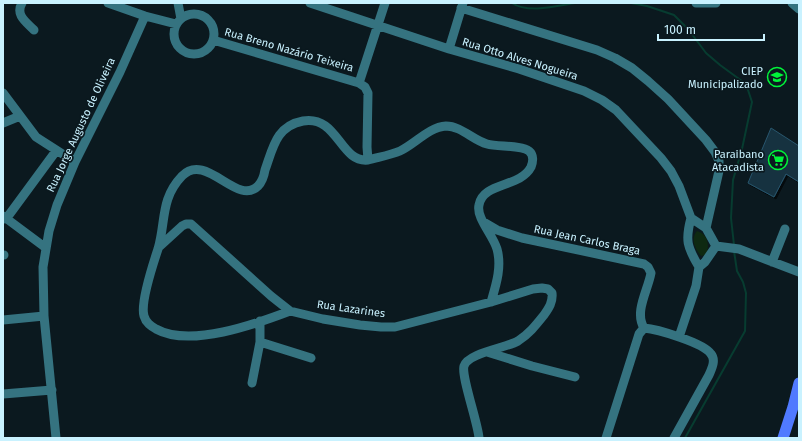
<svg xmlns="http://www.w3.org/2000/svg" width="802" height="441" font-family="'Fira Sans',sans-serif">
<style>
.green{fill:#0e2911}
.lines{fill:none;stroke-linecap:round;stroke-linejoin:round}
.stream{stroke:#073c30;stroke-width:2}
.building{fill:#173241;stroke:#28566d;filter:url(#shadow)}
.minor{stroke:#357380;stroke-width:9}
.major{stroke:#507aff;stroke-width:11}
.labels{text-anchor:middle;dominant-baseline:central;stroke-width:3.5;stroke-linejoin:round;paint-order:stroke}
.street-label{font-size:11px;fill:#c9f2ff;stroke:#0b191f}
.poi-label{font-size:11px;fill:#c9f2ff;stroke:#0b191f;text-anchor:end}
</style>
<defs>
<filter id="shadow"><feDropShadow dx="2" dy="2" stdDeviation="0" flood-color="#0009"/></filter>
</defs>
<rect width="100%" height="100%" fill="#0b191f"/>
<path class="green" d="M 697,231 C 708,234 710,246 706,255 L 701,256 C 695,249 690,239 697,231 Z"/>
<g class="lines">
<path class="stream" d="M 512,3 C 528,14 557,6 575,3
M 631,3 L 647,6 L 674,15 L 688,29 L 706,53 L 720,65 L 746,84 L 752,102 L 742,149 L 733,180 L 731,218 L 734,245
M 685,438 L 745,331 L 746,293 L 743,282 L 737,271 L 734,251"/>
</g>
<path class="building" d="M 771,128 L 799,146 L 799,182 L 786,174 L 774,197 L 748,183 Z"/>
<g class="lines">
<path class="minor" d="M 22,3 C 15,15 26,22 34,30
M 108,3 L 145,16 L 176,24
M 178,3 L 181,19
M 310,3 L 449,49 L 519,69 L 584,91 L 602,100 L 616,110 L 661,158 L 671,171 L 679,186 L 691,218
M 696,3 L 716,3
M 792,3 L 799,9
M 461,8 L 597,50 L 615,58 L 632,68 L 648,81 L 668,99 L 706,140 L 715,152 L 719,161 L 719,171 L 706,228
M174 34a20 20 0 1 1 40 0a20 20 0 1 1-40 0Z
M 213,40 L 359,83 L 365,87 L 368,93 L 367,147 L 368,160 C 379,157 391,155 400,151 C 415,144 429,127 446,126 C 461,126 473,140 487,144 C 498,147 521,145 529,151 C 534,155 533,162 531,167 C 520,188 483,182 479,205 C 476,218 493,235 497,249 C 502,267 496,285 491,302
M 449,49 L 463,3
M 359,83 L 385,3
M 3,93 L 36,137 L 75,162
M 3,123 L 20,116
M 3,216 L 46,248
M 691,218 C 685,240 687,247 699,267 L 705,262 L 716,246
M 691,218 L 706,228 L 716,246
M 6,219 L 56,151
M 485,223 L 497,230 L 522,238 L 644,264 L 648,267 L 651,273 C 648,290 634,312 644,328
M 716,246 L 739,249 L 799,272
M 159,247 L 182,226 L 186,224 L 191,224 L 271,296 L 290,311 L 323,319 L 360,325 L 381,327 L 395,327 L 491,302 L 533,289 L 542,288 L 548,289 L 552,293 C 553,302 549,308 544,315 C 536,325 529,334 518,341 C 506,348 468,353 464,366 C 461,376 478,423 479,438
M 3,255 L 4,255
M 772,262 L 785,229
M 290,311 C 256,324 190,348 156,329 C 151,326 146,323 144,316 C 140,303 153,264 158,249 C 166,222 160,199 182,176 C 206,151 237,207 258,186 C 262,182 264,176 265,170 C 273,148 276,126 303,121 C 338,115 340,163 368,160
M 3,320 L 44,316
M 644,328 C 657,329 704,343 711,354 C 716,360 712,368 709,375 L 674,438
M 679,337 L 696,286 L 699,267
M 260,342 L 311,358
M 487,352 L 532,366 L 575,377
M 252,383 L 260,342 L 260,321
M 3,394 L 52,390
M 56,438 L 44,316 L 43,267 L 49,231 L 57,205 L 75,162 L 120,72 L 145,16
M 606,438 L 639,334 L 644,328"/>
<path class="major" d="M 783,438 L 793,407 L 799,383"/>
</g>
<defs>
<symbol id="school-ring" viewBox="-11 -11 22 22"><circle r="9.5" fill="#0b191f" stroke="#00f43a" stroke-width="1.5"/><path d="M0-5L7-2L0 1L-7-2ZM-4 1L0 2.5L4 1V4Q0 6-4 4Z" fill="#00f43a"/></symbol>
<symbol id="supermarket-ring" viewBox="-11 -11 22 22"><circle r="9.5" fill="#0b191f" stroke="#00f43a" stroke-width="1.5"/><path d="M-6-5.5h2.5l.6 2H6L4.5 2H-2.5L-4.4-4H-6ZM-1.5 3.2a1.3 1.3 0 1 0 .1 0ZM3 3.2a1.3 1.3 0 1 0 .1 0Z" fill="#00f43a"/></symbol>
</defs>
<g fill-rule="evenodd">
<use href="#school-ring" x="766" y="66" width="22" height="22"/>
<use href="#supermarket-ring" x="767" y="149" width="22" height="22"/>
</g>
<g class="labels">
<g class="street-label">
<text transform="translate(289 50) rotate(16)">Rua Breno Nazário Teixeira</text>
<text transform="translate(520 59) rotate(17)">Rua Otto Alves Nogueira</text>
<text transform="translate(81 125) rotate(-65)">Rua Jorge Augusto de Oliveira</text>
<text transform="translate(587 240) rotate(12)">Rua Jean Carlos Braga</text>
<text transform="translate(351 309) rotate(8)">Rua Lazarines</text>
</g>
<g class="poi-label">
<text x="763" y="71">CIEP<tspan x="763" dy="13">Municipalizado</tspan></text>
<text x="764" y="154">Paraibano<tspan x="764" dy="13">Atacadista</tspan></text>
</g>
</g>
<rect width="802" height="441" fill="none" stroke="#c9f2ff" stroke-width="8"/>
<path d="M658 34v6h106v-6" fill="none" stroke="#c9f2ff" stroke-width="2"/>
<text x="664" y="34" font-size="12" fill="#c9f2ff" stroke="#0b191f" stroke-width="3" paint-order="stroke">100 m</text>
</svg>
